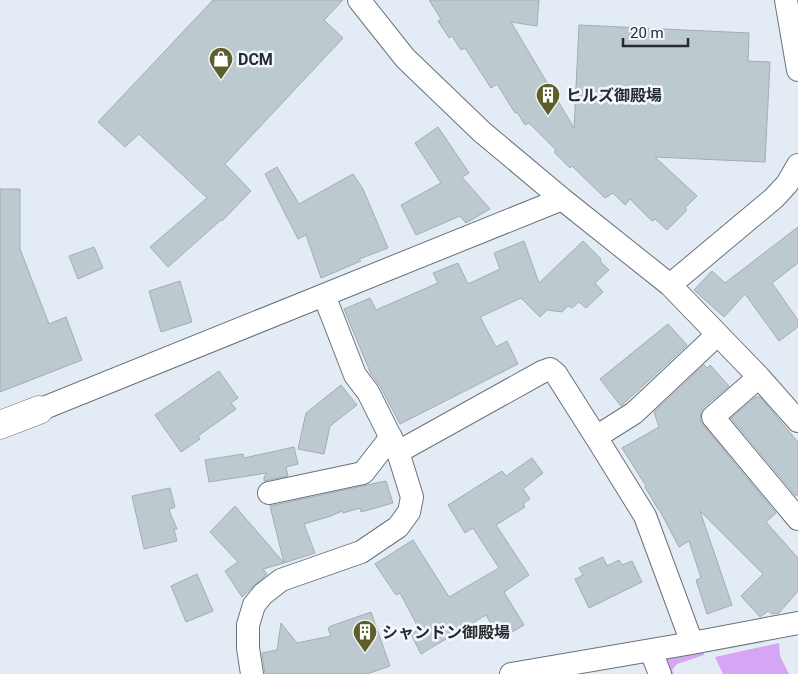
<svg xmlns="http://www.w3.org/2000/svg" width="798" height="674" font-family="Roboto,'Noto Sans JP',sans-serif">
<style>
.green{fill:#d6a5f3}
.building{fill:#bcc9cf;stroke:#a1aeb4}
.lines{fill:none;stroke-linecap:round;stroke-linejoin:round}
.street-casing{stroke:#6b727b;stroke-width:24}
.secondary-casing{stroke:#6b727b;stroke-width:29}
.street{stroke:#fff;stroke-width:22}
.secondary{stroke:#fff;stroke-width:28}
.labels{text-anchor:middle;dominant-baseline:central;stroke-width:5;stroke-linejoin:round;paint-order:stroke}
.poi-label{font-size:16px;font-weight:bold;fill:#272a2e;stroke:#f3f8fe;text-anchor:start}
</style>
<rect width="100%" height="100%" fill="#e3ebf5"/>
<path class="green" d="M 779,643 L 780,656 L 789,674 L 723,674 L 715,657 Z
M 703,650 L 704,655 L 677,664 L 672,670 L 674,674 L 669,674 L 661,656 Z"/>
<path class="building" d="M 213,0 L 343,0 L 324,20 L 343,38 L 225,164 L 251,191 L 222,221 L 221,220 L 168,267 L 150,247 L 207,198 L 139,134 L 125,147 L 98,122 Z
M 429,0 L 539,0 L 537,26 L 511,22 L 574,128 L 579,25 L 749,33 L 748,61 L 770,62 L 765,162 L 655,157 L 697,196 L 685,208 L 687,210 L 667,230 L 655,219 L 652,221 L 630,199 L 625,205 L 613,193 L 605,198 L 572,166 L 570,168 L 554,152 L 556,150 L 529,123 L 525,125 L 517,112 L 515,113 L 497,84 L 491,88 L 465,48 L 461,50 L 452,36 L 449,38 L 438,21 L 441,19 Z
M 438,127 L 469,173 L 462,177 L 490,209 L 466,223 L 460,216 L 416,235 L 401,205 L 441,183 L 415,143 Z
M 277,167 L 299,204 L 353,174 L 363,189 L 388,248 L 359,259 L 361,261 L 321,278 L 306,235 L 298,239 L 265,174 Z
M 0,189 L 20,189 L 20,249 L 49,324 L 66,317 L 82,360 L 0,392 Z
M 798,227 L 798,263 L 772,283 L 798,320 L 798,327 L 779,341 L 745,294 L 724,317 L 694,290 L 712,271 L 725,283 Z
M 524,241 L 539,283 L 583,241 L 601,259 L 600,261 L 609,270 L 595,283 L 603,292 L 586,308 L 579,302 L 572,308 L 568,306 L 562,312 L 547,310 L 540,317 L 521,298 L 480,317 L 496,347 L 507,341 L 518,364 L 400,424 L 380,386 L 371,374 L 344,309 L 370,298 L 376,310 L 438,283 L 433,273 L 458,263 L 468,284 L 500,269 L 494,253 Z
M 94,247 L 103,268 L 78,279 L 69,256 Z
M 180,281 L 192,322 L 161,332 L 149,291 Z
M 668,324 L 687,345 L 621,406 L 600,379 Z
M 704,365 L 707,368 L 710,365 L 729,386 L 704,407 L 701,412 L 700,419 L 703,425 L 776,513 L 766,522 L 798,558 L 798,591 L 779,613 L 772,614 L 768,611 L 760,617 L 741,596 L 763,574 L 700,511 L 732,605 L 707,614 L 696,580 L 701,578 L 689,541 L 679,547 L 659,509 L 658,509 L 645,487 L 646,486 L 622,448 L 659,427 L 654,412 Z
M 219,371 L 238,398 L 231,403 L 236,409 L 198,436 L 200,439 L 181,452 L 155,415 Z
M 341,385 L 357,405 L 330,426 L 324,454 L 298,449 L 306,413 Z
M 756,397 L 760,397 L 798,442 L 798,494 L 796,496 L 731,418 Z
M 294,447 L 298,464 L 286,467 L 288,476 L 264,481 L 264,477 L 267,473 L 209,482 L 205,460 L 243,454 L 244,458 Z
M 532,458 L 543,473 L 523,489 L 530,499 L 523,504 L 525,507 L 496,525 L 529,575 L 504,592 L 524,625 L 500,639 L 486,615 L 421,654 L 411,634 L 419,629 L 400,593 L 396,595 L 375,564 L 413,540 L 449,597 L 499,568 L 473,528 L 465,533 L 448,505 L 502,471 L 506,476 Z
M 386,481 L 393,503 L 361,512 L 360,508 L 343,513 L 342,511 L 331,516 L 304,524 L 315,553 L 284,563 L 270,506 Z
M 170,488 L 175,507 L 169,510 L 177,529 L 174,529 L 177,541 L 144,549 L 132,496 Z
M 235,506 L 284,563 L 263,569 L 267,574 L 242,597 L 225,571 L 238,562 L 210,532 Z
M 603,557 L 607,566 L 619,560 L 622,565 L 632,561 L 642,582 L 589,608 L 575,579 L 583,575 L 579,568 Z
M 197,574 L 213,611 L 186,622 L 171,586 Z
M 371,612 L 390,666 L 367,674 L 265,674 L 262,653 L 277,650 L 281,623 L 297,643 L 331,636 L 328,628 L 331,626 Z"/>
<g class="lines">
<defs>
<path id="street" d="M 359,0 L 405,58 L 482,132 L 562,199 L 670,285 L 759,377 L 798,421
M 786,0 L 798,70
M 670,285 L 774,198 L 787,184 L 798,165
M 759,377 L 713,417 L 798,519
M 39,410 L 562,199
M 398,452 L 542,372 L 550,369 L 556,374 L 596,437
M 269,493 L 363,473 L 391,437
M 692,643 L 645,516 L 596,437 L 634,413 L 717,335
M 651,651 L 660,674
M 252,674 L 248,648 L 248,625 L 254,605 L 263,594 L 281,580 L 361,552 L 398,527 L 409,512 L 412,497 L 398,452 L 368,392 L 355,375 L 324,295
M 511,674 L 692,643 L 798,623"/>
<path id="secondary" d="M 0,425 L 39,410"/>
</defs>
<use href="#street" class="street-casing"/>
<use href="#secondary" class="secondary-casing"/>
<use href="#street" class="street"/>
<use href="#secondary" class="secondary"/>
</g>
<defs>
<symbol id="shop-pin" viewBox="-11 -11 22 30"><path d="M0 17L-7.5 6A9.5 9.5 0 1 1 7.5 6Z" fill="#5e5e2b" stroke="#f3f8fe"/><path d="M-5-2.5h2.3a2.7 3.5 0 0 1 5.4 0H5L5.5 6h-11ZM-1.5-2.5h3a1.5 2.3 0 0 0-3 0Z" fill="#fff"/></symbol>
<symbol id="building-pin" viewBox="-11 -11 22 30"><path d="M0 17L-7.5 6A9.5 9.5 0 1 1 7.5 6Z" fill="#5e5e2b" stroke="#f3f8fe"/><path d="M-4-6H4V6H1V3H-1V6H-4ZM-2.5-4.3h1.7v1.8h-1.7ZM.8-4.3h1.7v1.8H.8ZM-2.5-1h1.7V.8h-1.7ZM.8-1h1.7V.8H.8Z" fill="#fff"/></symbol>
</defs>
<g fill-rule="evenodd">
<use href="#shop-pin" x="207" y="45" width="28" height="38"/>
<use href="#building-pin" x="534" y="81" width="28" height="38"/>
<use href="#building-pin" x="351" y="618" width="28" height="38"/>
</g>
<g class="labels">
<g class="poi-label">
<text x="238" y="59">DCM</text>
<text x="566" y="95">ヒルズ御殿場</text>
<text x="382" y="632">シャンドン御殿場</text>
</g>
</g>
<path d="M623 38v8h65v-8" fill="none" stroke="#272a2e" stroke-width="2.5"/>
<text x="630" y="38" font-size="15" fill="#272a2e" stroke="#f3f8fe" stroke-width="4" paint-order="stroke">20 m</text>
</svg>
